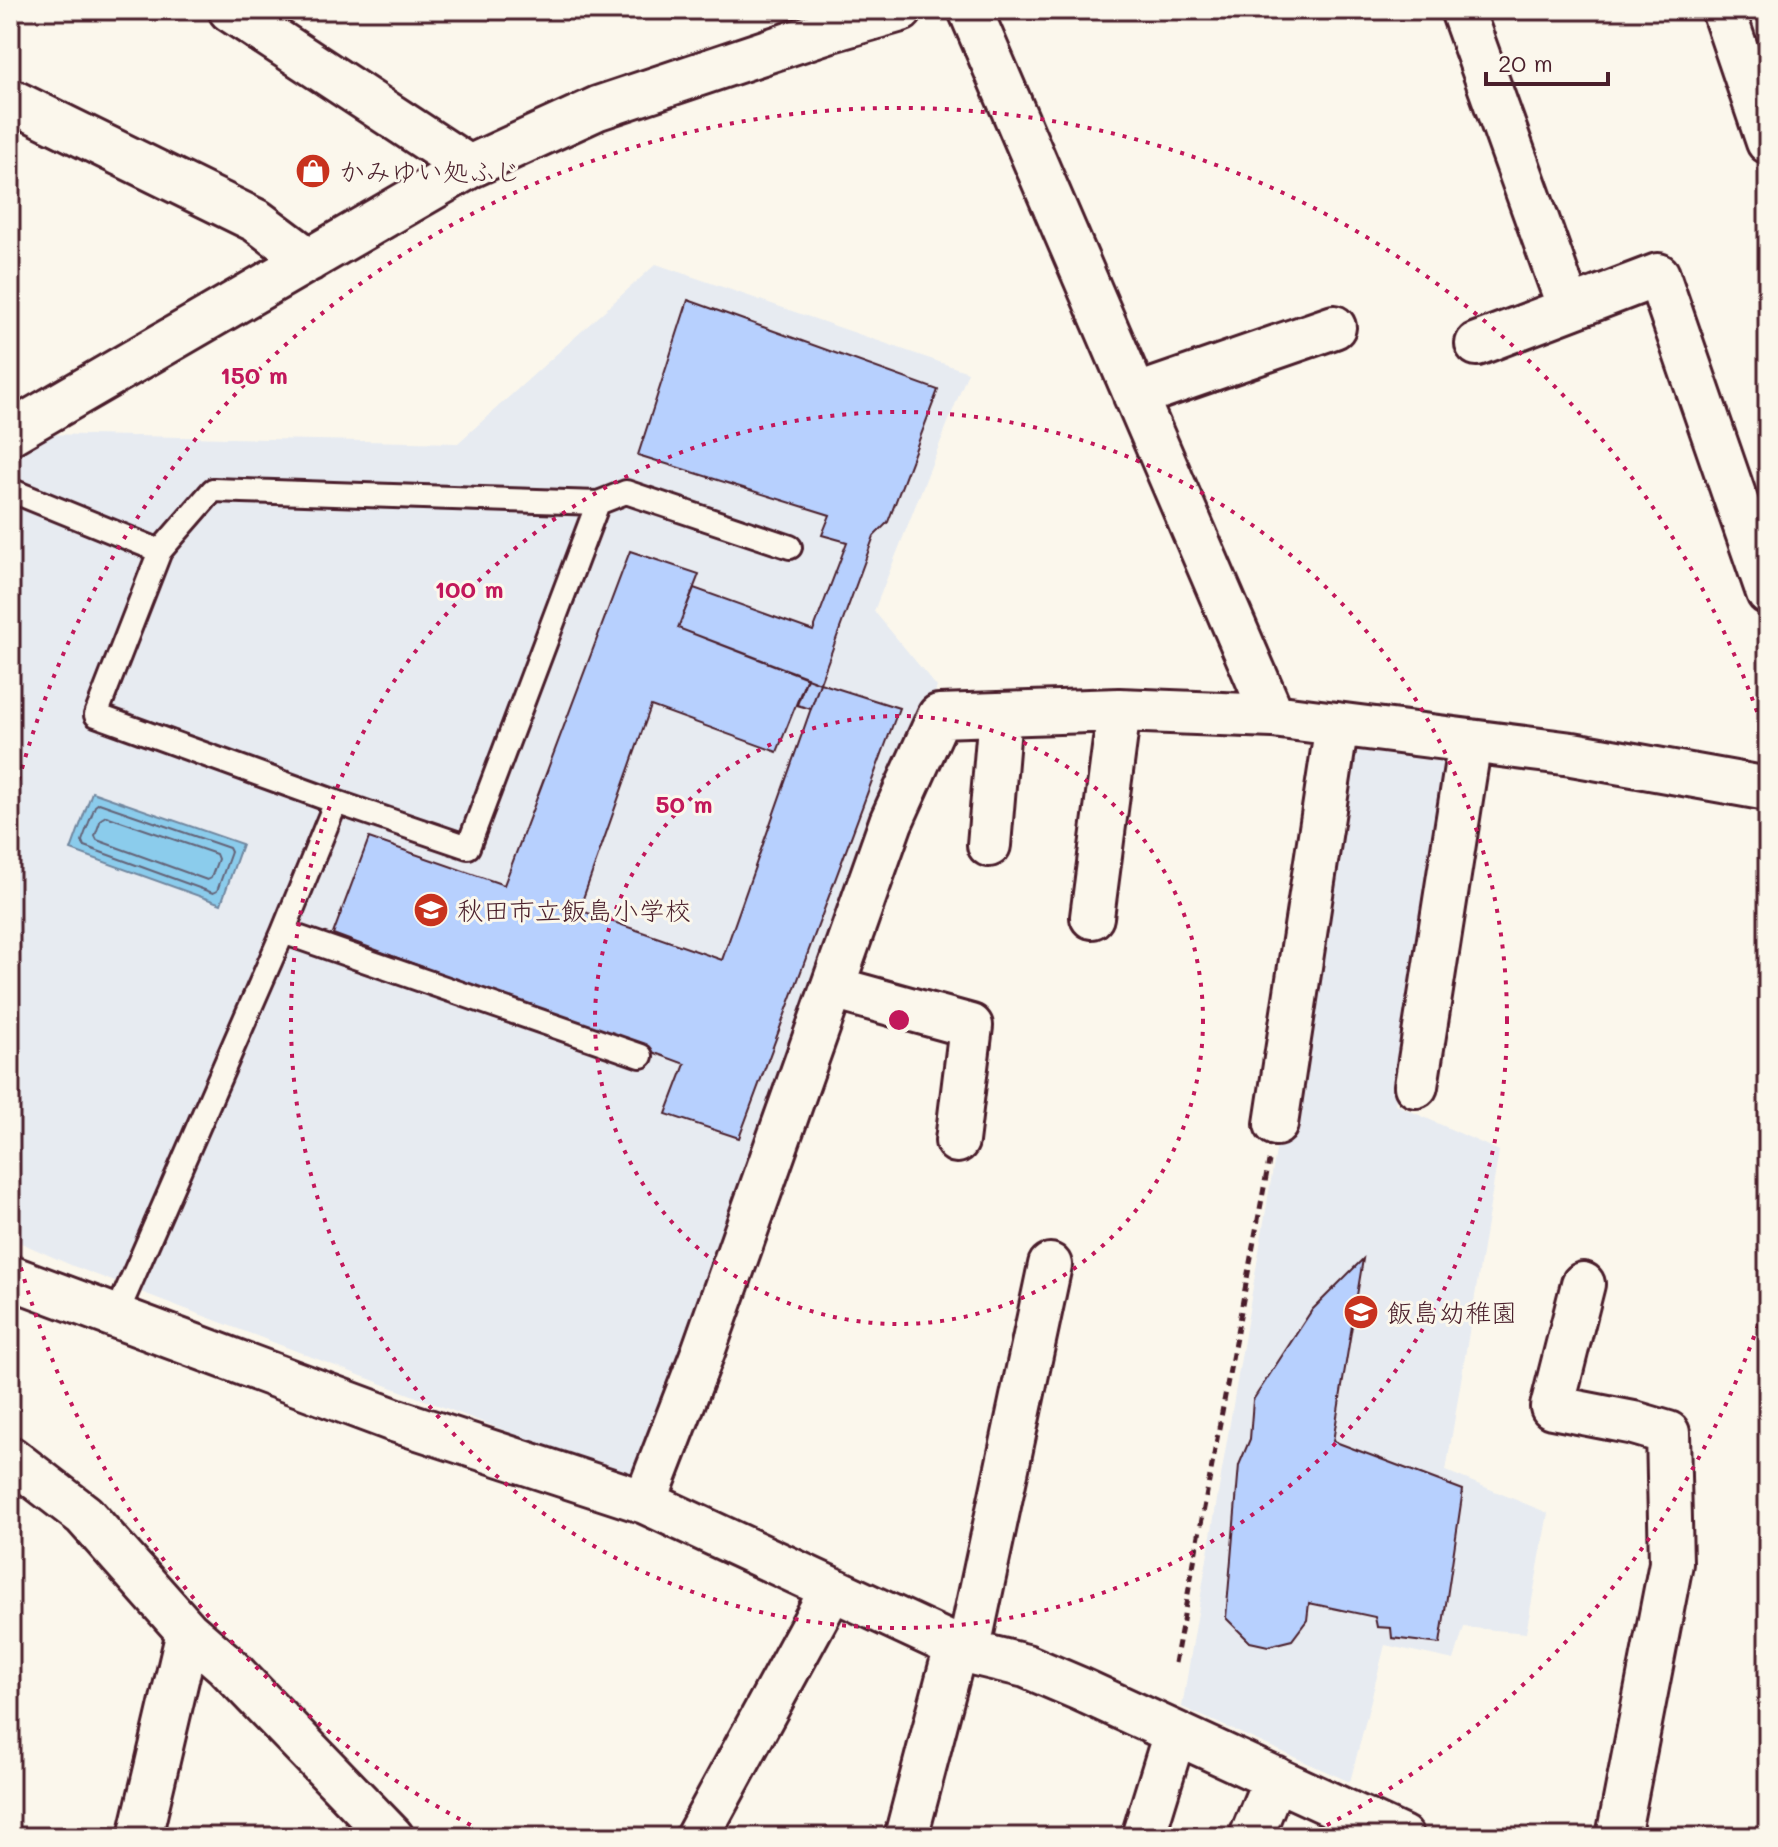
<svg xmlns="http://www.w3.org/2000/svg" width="1778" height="1847" font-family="Mali,'Klee One',sans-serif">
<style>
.built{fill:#e7ebf1}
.water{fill:#8bccec;stroke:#71879f;stroke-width:2}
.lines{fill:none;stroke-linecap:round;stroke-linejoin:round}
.shore{stroke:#646478;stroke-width:2}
.building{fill:#b7d0fe;stroke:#4a1f2b;stroke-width:2}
.lane-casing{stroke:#4a1f2b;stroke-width:28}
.street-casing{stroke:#4a1f2b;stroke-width:48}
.path{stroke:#4a1f2b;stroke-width:5;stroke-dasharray:8 6;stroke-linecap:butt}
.lane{stroke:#fbf7ec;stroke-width:22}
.street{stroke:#fbf7ec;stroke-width:42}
.ring{fill:none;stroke:#c2185b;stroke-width:4;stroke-dasharray:4 8}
.labels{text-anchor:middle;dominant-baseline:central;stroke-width:6;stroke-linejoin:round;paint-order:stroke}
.poi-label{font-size:26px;fill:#4a1f2b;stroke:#fbf7ec;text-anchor:start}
.centre{fill:#c2185b;stroke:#fbf7ec;stroke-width:4}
.ring-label{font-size:24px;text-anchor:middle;font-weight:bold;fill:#c2185b;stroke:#fbf7ec;stroke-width:6;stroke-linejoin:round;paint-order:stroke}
</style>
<rect width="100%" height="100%" fill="#fbf7ec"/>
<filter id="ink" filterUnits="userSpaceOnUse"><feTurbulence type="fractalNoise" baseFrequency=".0125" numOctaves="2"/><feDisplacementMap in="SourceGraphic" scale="16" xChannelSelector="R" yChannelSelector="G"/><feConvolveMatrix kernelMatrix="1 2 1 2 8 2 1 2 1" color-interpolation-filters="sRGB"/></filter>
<g filter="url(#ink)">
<path class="built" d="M 656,264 L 968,372 L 874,611 L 937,687 L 768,1133 L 629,1478 L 73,1266 L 10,1238 L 10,449 L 40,434 L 458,443 Z
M 1345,742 L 1455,752 L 1395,1104 L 1499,1151 L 1446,1471 L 1548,1513 L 1526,1633 L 1464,1627 L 1454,1660 L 1385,1645 L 1350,1782 L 1182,1707 Z"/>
<path class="water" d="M 92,792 L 242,844 L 221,904 L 71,850 Z"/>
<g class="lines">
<path class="shore" d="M 99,803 L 229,848 L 231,852 L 217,891 L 213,893 L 84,846 L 82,841 L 95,806 Z
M 106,816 L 216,854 L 218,859 L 211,878 L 207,880 L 97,840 L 95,836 L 101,819 Z"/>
</g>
<path class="building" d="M 688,300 L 938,390 L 888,522 L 874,536 L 820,683 L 678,628 L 694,588 L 813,631 L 847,542 L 822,535 L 830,515 L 638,455 Z
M 630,551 L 699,574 L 678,628 L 807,677 L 777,752 L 651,706 L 579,910 L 722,960 L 820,683 L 899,708 L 739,1138 L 666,1114 L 685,1064 L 333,934 L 369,838 L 504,885 Z
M 807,678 L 820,683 L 811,709 L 797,705 Z
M 1363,1259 L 1333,1441 L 1463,1490 L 1440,1644 L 1392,1638 L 1391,1628 L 1377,1627 L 1375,1617 L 1309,1603 L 1307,1620 L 1292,1640 L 1268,1646 L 1250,1642 L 1226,1618 L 1239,1465 L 1250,1439 L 1253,1400 L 1312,1310 Z"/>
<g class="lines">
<defs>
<path id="lane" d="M 10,490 L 160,551 L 96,715 L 336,802 L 283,932
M 598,503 L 626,492 L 790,547
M 160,551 L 213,490 L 598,503 L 468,847 L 336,802
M 115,1318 L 283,932 L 641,1056"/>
<path id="street" d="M 230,10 L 469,167
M 970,10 L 1273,716
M 1462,10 L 1569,308
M 1723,10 L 1768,142
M 10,100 L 257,221 L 309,260
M 1477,344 L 1658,275 L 1768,593
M 1135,396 L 1334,327
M 10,433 L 469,167 L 598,108 L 828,31 L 901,10
M 989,845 L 1000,714
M 1092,917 L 1119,710
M 833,988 L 971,1026 L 957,1141
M 1416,1086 L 1470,741
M 1276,1124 L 1337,724
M 10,1277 L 394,1420 L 645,1502 L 968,1652 L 1026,1666 L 1080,1689 L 1402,1837
M 1583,1284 L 1552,1407 L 1634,1423 L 1668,1433 L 1671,1563 L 1618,1837
M 10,1458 L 84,1515 L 188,1632 L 225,1664 L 392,1837
M 645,1502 L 703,1352 L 891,822 L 939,716 L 1119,710 L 1273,716 L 1572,754 L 1768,789
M 968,1652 L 1050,1265
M 140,1837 L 188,1632
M 697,1837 L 832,1589
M 906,1837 L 956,1646
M 1143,1837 L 1175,1733
M 1251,1837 L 1275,1778"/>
</defs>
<use href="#lane" class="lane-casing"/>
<use href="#street" class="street-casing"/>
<path class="path" d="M 1175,1663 L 1269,1161"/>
<use href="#lane" class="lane"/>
<use href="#street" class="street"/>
</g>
</g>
<g class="ring">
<circle cx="899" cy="1020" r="304"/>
<circle cx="899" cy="1020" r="608"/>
<path d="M1766 1302A912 912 0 0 1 1306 1836M492 1836A912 912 0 0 1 10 1225M10 815A912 912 0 0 1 1766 738"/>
</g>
<defs>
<symbol id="shop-disc" viewBox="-11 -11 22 22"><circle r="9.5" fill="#c8321e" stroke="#fbf7ec"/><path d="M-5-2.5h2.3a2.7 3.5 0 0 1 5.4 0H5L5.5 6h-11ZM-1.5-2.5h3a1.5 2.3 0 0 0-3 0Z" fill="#fff"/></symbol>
<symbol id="school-disc" viewBox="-11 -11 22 22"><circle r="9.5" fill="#c8321e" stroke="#fbf7ec"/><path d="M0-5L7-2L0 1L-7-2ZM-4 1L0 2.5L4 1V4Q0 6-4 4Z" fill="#fff"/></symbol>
</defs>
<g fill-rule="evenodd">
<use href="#shop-disc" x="293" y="151" width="40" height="40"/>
<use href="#school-disc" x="411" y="890" width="40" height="40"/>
<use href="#school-disc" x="1341" y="1292" width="40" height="40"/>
</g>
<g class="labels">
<g class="poi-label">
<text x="339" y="171">かみゆい処ふじ</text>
<text x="457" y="910">秋田市立飯島小学校</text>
<text x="1387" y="1312">飯島幼稚園</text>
</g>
</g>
<circle cx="899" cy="1020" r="12" class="centre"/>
<g class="ring-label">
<text x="254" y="384">150 m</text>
<text x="469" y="598">100 m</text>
<text x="684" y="813">50 m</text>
</g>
<rect width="1778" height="1847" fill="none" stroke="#fbf7ec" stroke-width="40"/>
<rect x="20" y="20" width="1738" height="1807" fill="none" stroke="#4a1f2b" stroke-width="3" filter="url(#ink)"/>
<path d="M1486 72v12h122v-12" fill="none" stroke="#4a1f2b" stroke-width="4"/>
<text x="1498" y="72" font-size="24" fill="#4a1f2b" stroke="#fbf7ec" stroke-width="6" paint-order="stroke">20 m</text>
</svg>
